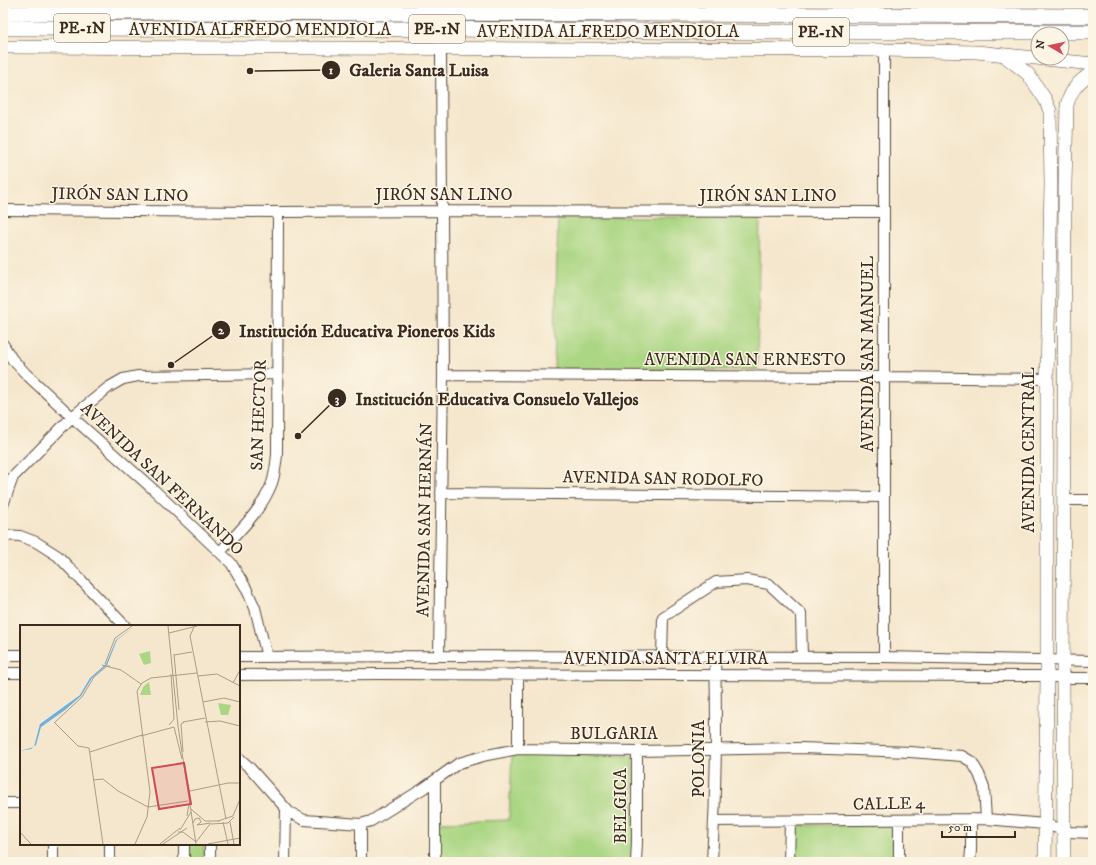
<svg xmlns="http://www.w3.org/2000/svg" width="1096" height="865" font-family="'IM FELL DW Pica',serif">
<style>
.green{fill:#abd683;stroke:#738050}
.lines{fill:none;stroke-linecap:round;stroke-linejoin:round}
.minor-casing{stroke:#574638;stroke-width:12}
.major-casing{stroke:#574638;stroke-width:14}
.highway-casing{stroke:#574638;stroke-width:16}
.minor{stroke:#fff;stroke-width:10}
.major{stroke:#fff;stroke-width:13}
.highway{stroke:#fff;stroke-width:15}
.labels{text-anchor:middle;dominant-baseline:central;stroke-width:3;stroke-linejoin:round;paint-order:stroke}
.shield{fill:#fcf5e5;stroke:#75675a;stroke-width:1}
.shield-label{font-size:16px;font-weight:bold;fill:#3b2a1e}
.street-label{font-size:17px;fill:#3b2a1e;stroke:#fcf5e5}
.inset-road{fill:none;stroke:#ab9b87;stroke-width:1}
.view{fill:#d1495b;fill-opacity:0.15;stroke:#d1495b;stroke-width:2}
.inset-edge{fill:none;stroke:#3b2a1e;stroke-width:2}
.leader{fill:none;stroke:#3b2a1e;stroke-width:1.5}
.callout-dot{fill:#3b2a1e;stroke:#fcf5e5;stroke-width:1.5}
.mark-label{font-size:12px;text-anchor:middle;font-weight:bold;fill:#fff}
.callout-label{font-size:18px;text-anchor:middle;font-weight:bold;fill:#3b2a1e;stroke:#fcf5e5;stroke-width:3;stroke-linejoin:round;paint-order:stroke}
</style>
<rect width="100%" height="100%" fill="#fcf5e5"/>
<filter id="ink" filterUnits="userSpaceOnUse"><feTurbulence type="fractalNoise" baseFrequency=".025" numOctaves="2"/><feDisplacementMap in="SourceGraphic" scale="8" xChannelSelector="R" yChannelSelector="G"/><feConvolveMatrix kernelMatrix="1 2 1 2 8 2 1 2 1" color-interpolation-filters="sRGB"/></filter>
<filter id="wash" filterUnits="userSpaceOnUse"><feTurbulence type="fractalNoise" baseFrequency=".012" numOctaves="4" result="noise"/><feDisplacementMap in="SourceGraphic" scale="16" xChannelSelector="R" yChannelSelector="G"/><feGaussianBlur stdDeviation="0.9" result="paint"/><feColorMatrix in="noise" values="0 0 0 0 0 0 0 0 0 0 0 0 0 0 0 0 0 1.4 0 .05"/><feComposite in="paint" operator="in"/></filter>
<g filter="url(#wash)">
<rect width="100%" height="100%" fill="#f5e7cd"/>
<path class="green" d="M 558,216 L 760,218 L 757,370 L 554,369 Z
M 512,753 L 633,756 L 634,841 L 631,862 L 438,862 L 439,822 L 509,820 Z
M 794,825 L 893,826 L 893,862 L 793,862 Z
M 189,844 L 204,844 L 204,862 L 189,862 Z"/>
</g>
<g filter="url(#ink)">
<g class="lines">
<defs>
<path id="minor" d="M 3,210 L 278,212 L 442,211 L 884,212
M 3,344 L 12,359 L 26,374 L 72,417 L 154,490 L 231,563 L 246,588 L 255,608 L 267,657
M 443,375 L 884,377 L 1047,379
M 441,493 L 884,497
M 1065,500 L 1093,500
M 3,505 L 13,477 L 72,417 L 109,387 L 123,379 L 138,376 L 277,374
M 3,535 L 20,536 L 36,542 L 58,556 L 125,626
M 220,552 C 239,531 262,510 272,483 C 275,474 276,464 277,455 L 278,212
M 3,655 L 21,655
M 439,656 L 443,375 L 441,49
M 239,657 L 439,656 L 884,657 L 1093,661
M 662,657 L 663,617 L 716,582 L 747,580 L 769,584 L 801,614 L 802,657
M 884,657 L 884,50
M 3,673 L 21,673
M 239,675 L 377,674 L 1047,676 L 1063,678 L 1093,678
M 518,749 L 518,674
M 239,758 L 250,768 L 289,812 L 304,820 L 361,824 L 371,821 L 424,788 L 459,763 L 487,755 L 518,749 L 637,751 L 801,748 L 910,752 L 962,756 L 972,762 L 979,774 L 984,787 L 986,819
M 3,803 L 21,803
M 714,821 L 986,819 L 1045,824 L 1069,832 L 1093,833
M 184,844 L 184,862
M 53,862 L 53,844
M 110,862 L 110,844
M 210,862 L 210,844
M 285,862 L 286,809
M 361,862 L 361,824
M 435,862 L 435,780
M 636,862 L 637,842 L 637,751
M 712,862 C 716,794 717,725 715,657
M 789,862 L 790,821
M 899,862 L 899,821
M 970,862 L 971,850 L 971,819"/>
<path id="major" d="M 3,47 L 884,50 L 977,52 L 1093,64
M 1006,57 L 1028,74 L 1045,99 L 1050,111 L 1051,185 L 1047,379 L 1047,676 L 1045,862
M 1064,862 L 1063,678 L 1065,185 L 1067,105 C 1071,89 1080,80 1093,72"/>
<path id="highway" d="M 924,3 L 947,8
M 3,13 L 158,12 L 1093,16
M 3,28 L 446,29 L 747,32 L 1093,32"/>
</defs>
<use href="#minor" class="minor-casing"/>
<use href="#major" class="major-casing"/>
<use href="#highway" class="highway-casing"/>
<use href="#minor" class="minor"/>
<use href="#major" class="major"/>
<use href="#highway" class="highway"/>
</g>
</g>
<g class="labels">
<g class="shield">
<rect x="54" y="14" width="56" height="28" rx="3"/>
<rect x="409" y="15" width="56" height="28" rx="3"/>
<rect x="793" y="18" width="56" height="28" rx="3"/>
</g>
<g class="shield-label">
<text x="82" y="28">PE-1N</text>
<text x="437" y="29">PE-1N</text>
<text x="821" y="32">PE-1N</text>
</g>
<g class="street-label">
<text x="260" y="30">AVENIDA ALFREDO MENDIOLA</text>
<text x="608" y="32">AVENIDA ALFREDO MENDIOLA</text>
<text transform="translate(120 195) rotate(1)">JIRÓN SAN LINO</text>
<text x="444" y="195">JIRÓN SAN LINO</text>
<text x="768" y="196">JIRÓN SAN LINO</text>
<text transform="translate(868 354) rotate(-90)">AVENIDA SAN MANUEL</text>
<text x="745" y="360">AVENIDA SAN ERNESTO</text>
<text transform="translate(259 415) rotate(-88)">SAN HECTOR</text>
<text transform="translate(1029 450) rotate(-90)">AVENIDA CENTRAL</text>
<text transform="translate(162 479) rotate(43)">AVENIDA SAN FERNANDO</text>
<text transform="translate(663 479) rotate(1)">AVENIDA SAN RODOLFO</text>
<text transform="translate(425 520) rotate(-89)">AVENIDA SAN HERNÁN</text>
<text x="666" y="659">AVENIDA SANTA ELVIRA</text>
<text x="614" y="734">BULGARIA</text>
<text transform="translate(699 759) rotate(-90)">POLONIA</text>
<text transform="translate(889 804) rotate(-1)">CALLE 4</text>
<text transform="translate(621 806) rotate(-90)">BELGICA</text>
</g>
</g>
<g transform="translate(20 625)">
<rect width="220" height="220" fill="#f5e7cd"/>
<path d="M 130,26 L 131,38 L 124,40 L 119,29 ZM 129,57 L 131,70 L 120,70 L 123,62 ZM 198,78 L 211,80 L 208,90 L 201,90 Z" fill="#abd683"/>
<path d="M 115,1 L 97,15 L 87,40 L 72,53 L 61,71 L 45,85 L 21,102 L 16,120 L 11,124 L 0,126 L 14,122 L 20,99 L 60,70 L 70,53 L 86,39 L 96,15 Z" fill="#6ab0e1"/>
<path class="inset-road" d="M 148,1 L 158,101 L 176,219M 174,2 L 170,11 L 206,194M 149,8 L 177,1M 154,29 L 159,85M 154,30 L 172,27M 85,39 L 95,13 L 112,1M 82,40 L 101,45 L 121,59M 178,51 L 197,49 L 220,61M 213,58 L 220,45M 183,77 L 204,73 L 220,77M 220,82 L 220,109M 34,97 L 58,121 L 69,123 L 83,219M 163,97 L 185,93M 185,97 L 200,96 L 220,101M 34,98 L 62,72 L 74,52 L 87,41 L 90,41M 149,100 L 154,94 L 151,49M 121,111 L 154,102 L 162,134M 70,127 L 122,110M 163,127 L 161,99 L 164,97M 73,155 L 83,154 L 98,166 L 128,182 L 168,176M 170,166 L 208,158 L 220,158M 171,184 L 185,196 L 200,196M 167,191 L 169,179M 198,196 L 213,191 L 220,174M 203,197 L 208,219M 210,197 L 214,219M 173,198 L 175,194 L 179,193 L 181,197 L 177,200M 191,199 L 208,198 L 214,192M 177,200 L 191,198M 160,205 L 171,187M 0,207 L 11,219M 158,207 L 163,207 L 175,216M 176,217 L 190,199M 115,219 L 127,192 L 130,167 L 117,66 L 122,58 L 131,53 L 177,48M 140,219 L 160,203M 143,219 L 167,203M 188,219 L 220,213"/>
<path class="view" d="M 164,138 L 171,179 L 139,184 L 132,143 Z"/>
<rect width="220" height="220" class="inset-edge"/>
</g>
<path class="leader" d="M250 71L331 70M171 365L221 330M298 436L337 398"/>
<g class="callout-dot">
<circle cx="250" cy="71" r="4"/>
<circle cx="171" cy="365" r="4"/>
<circle cx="298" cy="436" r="4"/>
<circle cx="331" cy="70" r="10"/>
<circle cx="221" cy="330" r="10"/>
<circle cx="337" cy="398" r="10"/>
</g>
<g class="mark-label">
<text x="331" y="74">1</text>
<text x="221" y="334">2</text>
<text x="337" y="403">3</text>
</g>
<g class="callout-label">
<text x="419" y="76">Galeria Santa Luisa</text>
<text x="367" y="337">Institución Educativa Pioneros Kids</text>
<text x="497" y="405">Institución Educativa Consuelo Vallejos</text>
</g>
<rect width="1096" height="865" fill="none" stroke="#fcf5e5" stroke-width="16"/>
<g transform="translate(1050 46) rotate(279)"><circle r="19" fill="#fcf5e5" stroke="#afa495"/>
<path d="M0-3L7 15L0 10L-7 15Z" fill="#d1495b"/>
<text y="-6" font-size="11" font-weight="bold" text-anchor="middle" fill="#3b2a1e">N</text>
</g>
<path d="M942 831v6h73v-6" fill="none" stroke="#3b2a1e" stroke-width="2"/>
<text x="948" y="831" font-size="12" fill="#3b2a1e" stroke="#fcf5e5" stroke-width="3" paint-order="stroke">50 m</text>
</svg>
